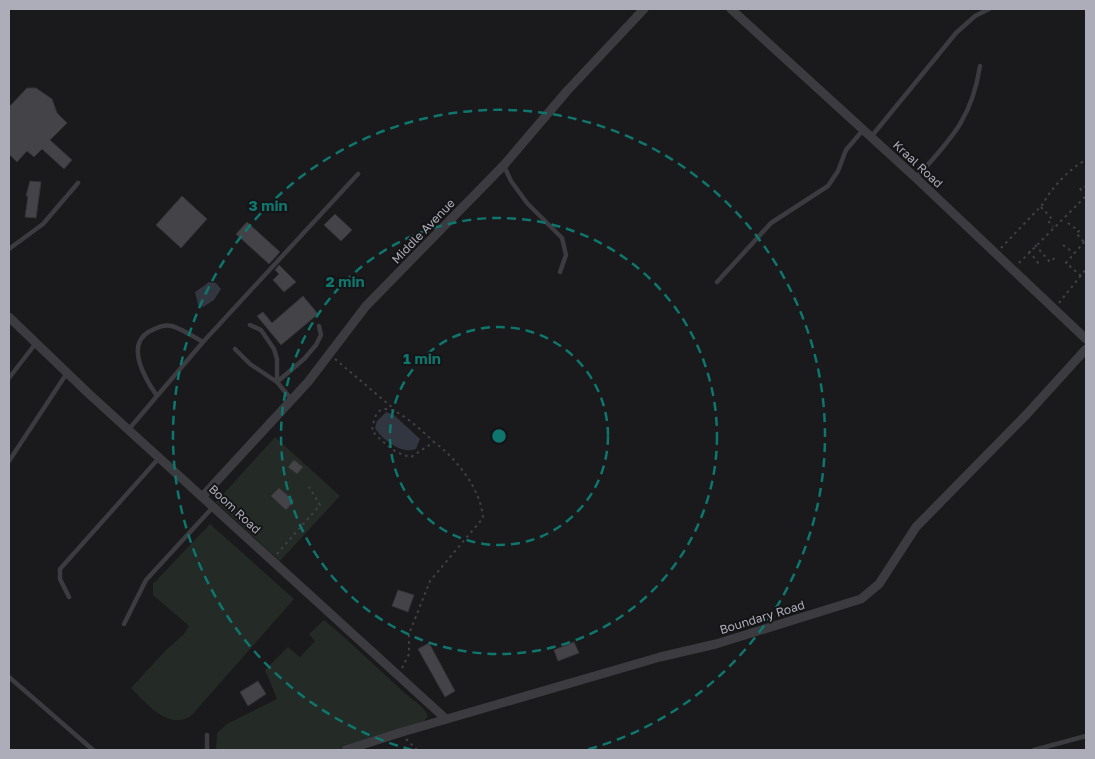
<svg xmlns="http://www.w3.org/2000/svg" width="1095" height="759" font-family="'Golos Text',sans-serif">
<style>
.green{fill:#242b26}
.water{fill:#323640}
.building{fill:#444348;stroke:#353337}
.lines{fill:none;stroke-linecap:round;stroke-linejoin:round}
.path{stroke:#414147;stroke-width:2;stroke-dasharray:2.5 4;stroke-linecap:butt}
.service{stroke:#3b3b40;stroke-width:4.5}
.minor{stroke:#3b3b40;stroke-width:9}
.ring{fill:none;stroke:#0f766e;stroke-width:2.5;stroke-dasharray:9 6}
.labels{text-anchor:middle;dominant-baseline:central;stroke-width:4;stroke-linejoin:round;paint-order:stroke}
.street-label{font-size:12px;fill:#adadba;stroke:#151416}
.centre{fill:#0f766e;stroke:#151416;stroke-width:2.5}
.ring-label{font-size:15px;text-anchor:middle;font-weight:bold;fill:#0f766e;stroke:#151416;stroke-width:4;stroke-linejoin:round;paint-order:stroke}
</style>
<rect width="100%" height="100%" fill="#1a191b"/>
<path class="green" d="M 275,437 L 340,496 L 280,561 L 216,502 Z
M 210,524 L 294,599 L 199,707 C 196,710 192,716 187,718 C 166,728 144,701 131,688 L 166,650 L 183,635 L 189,626 L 153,595 L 153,584 Z
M 324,620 C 353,644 379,670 407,695 C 415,702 424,706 428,716 L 424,721 L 337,750 L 216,750 L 217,733 L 227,724 L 277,699 L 265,670 L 288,647 L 300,657 L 315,641 L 309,634 Z"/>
<path class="water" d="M 209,282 L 216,283 L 221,289 L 214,300 L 203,307 L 198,305 L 195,292 Z
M 386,412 L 394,415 L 420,439 L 416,449 C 403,455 382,440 375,428 L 377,421 Z"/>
<path class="building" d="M 27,88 L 36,88 L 52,99 L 57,113 L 67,123 L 50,140 L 72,160 L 64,169 L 42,149 L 34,157 L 27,151 L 17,162 L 9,154 L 9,107 Z
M 30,181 L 41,182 L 36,218 L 25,217 L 28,196 L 26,196 Z
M 182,196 L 207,219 L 181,248 L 156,225 Z
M 335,214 L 352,230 L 341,241 L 324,225 Z
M 247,222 L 280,252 L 269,264 L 236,234 Z
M 279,265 L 296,282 L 284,292 L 273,280 L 279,274 L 275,270 Z
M 303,296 L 318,314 L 281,345 L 257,316 L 263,312 L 272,323 Z
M 294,460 L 303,467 L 297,474 L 288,467 Z
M 279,488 L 294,501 L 286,510 L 271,496 Z
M 398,590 L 414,595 L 408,612 L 392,606 Z
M 574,642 L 579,653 L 558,661 L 554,650 Z
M 429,643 L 455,691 L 445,697 L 418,649 Z
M 258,681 L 266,694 L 248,706 L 240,692 Z"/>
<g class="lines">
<path class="path" d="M 1080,188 L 1081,190 L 1086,186
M 1041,207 L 1052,219 L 1049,222 L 1053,227
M 1068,223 L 1079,231 L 1076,233 L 1084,242
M 1035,245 L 1050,262 L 1057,256
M 1063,245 L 1074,253
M 1001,248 L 1043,204 C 1051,188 1070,168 1086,160
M 1029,251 L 1039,264
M 1019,263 L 1086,196
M 1081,276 L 1066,263 L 1086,240
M 1059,303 L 1086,269
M 335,359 L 394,409
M 277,554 L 320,505 L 309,487
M 402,668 L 409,654 L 409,634 L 430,581 L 483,518 C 481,489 456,458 434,442 L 411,457 C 394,454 383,442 372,431 C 373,425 374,417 378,412 C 391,399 424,433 434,442
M 406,739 L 417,750"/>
<path class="service" d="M 871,137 L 956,33 L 975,16 L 989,9
M 504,166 L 511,181 L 527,203 L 562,238 L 566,255 L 560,272
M 916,178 C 950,140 972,119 980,66
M 9,249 L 43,224 L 78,183
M 717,282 L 771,223 L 828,186 L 838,171 L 846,150 L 863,130
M 250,325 L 261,330 L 274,349 L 277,359 L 277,382 L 292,400
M 235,349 L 250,364 L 277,382 L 304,359 L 316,345 L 321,335 L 319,326
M 9,378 L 36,343
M 157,396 C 146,380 124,345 150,331 C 157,328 163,324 172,326 C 182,329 194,337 203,342
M 129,429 L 203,342 L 358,174
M 9,461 L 67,373
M 69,597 L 60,579 L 60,569 L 159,458
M 124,624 L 146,580 L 213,507
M 9,677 L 93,750
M 207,735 L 207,750
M 1034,750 L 1086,736"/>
<path class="minor" d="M 731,9 L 916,178 L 1086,339
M 9,317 L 88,393 L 446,719
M 203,496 L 308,382 L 366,306 L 504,165 L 567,91 L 644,9
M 346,750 L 399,733 L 660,657 L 716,644 L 861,599 L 879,584 L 916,527 L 1027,414 L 1086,349"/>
</g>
<g class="ring">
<circle cx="499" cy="436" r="109"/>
<circle cx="499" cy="436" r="218"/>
<path d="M412 750A326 326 0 1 1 586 750"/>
</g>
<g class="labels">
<g class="street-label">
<text transform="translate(918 164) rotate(43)">Kraal Road</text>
<text transform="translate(423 231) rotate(-46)">Middle Avenue</text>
<text transform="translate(235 509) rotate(43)">Boom Road</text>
<text transform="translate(762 617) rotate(-17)">Boundary Road</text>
</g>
</g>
<circle cx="499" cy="436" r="8" class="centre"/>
<g class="ring-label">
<text x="268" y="211">3 min</text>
<text x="345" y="287">2 min</text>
<text x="422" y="364">1 min</text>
</g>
<rect width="1095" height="759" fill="none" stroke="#adadba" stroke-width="20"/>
</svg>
